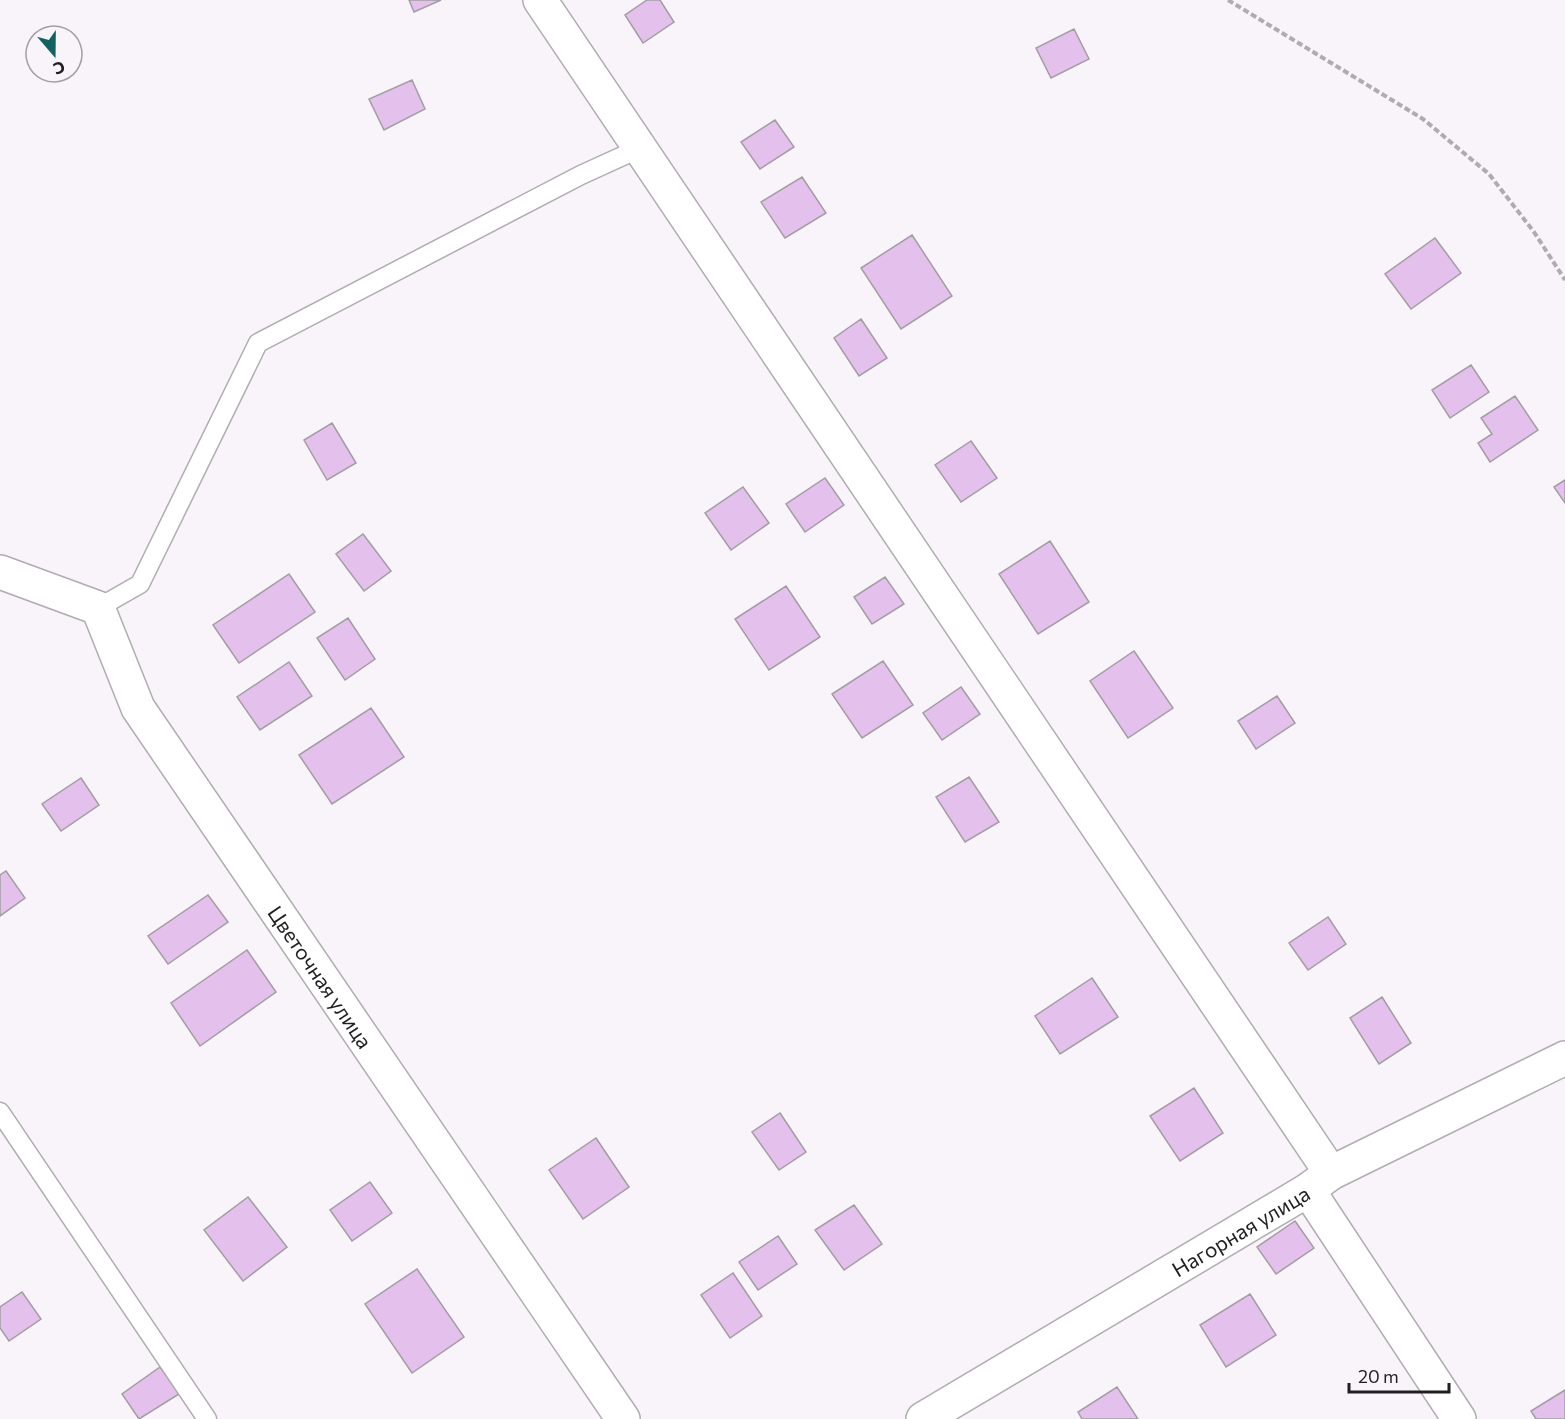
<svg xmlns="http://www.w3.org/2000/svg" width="1565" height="1419" font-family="Commissioner,sans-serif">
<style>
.building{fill:#e4c1ec;stroke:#a29da3;stroke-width:1.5}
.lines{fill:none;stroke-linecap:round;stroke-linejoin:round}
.service-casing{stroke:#b1acb2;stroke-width:21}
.minor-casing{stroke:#b1acb2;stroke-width:36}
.path{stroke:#afabb0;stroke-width:4;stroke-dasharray:6 3;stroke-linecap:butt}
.service{stroke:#fff;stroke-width:18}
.minor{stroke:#fff;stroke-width:33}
.labels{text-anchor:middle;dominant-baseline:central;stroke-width:6;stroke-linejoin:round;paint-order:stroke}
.street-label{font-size:21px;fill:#1f1e20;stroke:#f9f4fa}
</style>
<rect width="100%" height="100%" fill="#f9f4fa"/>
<path class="building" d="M 409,0 L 441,0 L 414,12 Z
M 647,0 L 660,0 L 674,22 L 643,43 L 625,15 Z
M 1074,29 L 1089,59 L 1051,78 L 1036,48 Z
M 412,80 L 425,109 L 384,130 L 369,99 Z
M 775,120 L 794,147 L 760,169 L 741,142 Z
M 802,177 L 826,213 L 785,238 L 761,202 Z
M 912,235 L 952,296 L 901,329 L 861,268 Z
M 1435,238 L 1461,273 L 1411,309 L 1385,274 Z
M 861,319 L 887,358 L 859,376 L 834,338 Z
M 1471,365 L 1489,392 L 1450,418 L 1432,390 Z
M 1515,396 L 1538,430 L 1490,462 L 1478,443 L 1492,434 L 1481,418 Z
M 332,423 L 356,463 L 327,480 L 304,440 Z
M 971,441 L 997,478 L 961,502 L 935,465 Z
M 825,478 L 844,505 L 805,532 L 786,504 Z
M 1565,480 L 1565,503 L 1554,487 Z
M 743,487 L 769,523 L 731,550 L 705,513 Z
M 363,534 L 391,571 L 364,591 L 336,554 Z
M 1050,541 L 1089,602 L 1038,634 L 999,574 Z
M 289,574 L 315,612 L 239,663 L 213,625 Z
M 885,577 L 904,604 L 872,624 L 854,597 Z
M 786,586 L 820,637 L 769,670 L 735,619 Z
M 348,618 L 375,659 L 345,680 L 317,638 Z
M 1134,651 L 1173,708 L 1128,738 L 1090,681 Z
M 883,661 L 913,705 L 862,738 L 832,694 Z
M 289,662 L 312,696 L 260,730 L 237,697 Z
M 961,687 L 980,714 L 942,740 L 923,713 Z
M 1277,696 L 1295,723 L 1256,749 L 1238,721 Z
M 371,708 L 404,757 L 332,804 L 299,755 Z
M 969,777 L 999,822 L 965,842 L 936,797 Z
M 81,778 L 99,805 L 61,831 L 42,804 Z
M 6,871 L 25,898 L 0,916 L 0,875 Z
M 208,895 L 228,922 L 168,964 L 148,936 Z
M 1328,917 L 1346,944 L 1308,970 L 1289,943 Z
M 247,950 L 276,992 L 200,1046 L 171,1003 Z
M 1092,978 L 1118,1017 L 1060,1054 L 1035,1016 Z
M 1382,997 L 1411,1043 L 1379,1064 L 1350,1018 Z
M 1194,1088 L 1223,1133 L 1180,1161 L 1150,1116 Z
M 780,1113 L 806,1152 L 779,1170 L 752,1132 Z
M 596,1138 L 629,1187 L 583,1219 L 549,1170 Z
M 370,1182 L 392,1213 L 352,1241 L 330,1210 Z
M 248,1197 L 287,1247 L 243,1281 L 204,1230 Z
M 854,1205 L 882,1244 L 844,1270 L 815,1230 Z
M 1295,1221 L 1314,1248 L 1276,1274 L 1257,1247 Z
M 778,1236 L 797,1264 L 758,1290 L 739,1262 Z
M 417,1269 L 464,1337 L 412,1373 L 365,1304 Z
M 733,1273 L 762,1316 L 730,1338 L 701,1295 Z
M 22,1292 L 41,1319 L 9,1341 L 0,1328 L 0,1307 Z
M 1250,1294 L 1276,1335 L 1226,1367 L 1200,1325 Z
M 160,1367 L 179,1394 L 139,1419 L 122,1394 Z
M 1117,1387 L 1138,1419 L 1082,1419 L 1078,1412 Z
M 1565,1390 L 1565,1419 L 1536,1419 L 1531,1411 Z"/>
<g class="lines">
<defs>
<path id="service" d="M 98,608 L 140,584 L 258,343 L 581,175 L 638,149
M 0,1112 L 207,1419"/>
<g id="minor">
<path d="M 540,0 L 1331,1173"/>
<path id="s1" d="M 0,572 L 98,608 L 138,708 L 623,1419"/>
<path d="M 1308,1190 L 1459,1419"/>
<path id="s2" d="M 923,1419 L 1308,1190 L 1331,1173 L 1565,1058"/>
</g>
</defs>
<use href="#service" class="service-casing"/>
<use href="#minor" class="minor-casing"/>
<path class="path" d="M 1228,0 L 1423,119 L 1489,174 L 1534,232 L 1565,280"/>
<use href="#service" class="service"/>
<use href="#minor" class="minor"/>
</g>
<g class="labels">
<g class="street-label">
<text stroke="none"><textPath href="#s1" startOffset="537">Цветочная улица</textPath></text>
<text stroke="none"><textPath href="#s2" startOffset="369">Нагорная улица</textPath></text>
</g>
</g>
<g transform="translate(54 54) rotate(160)"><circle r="28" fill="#f9f4fa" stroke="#a29ea3" stroke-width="1.5"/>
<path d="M0-4.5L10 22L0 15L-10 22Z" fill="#126262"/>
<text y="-9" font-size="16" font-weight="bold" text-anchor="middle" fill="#1f1e20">С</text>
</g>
<path d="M1349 1383v9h100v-9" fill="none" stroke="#1f1e20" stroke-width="3"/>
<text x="1358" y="1383" font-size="18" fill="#1f1e20" stroke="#f9f4fa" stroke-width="4.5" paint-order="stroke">20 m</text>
</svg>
